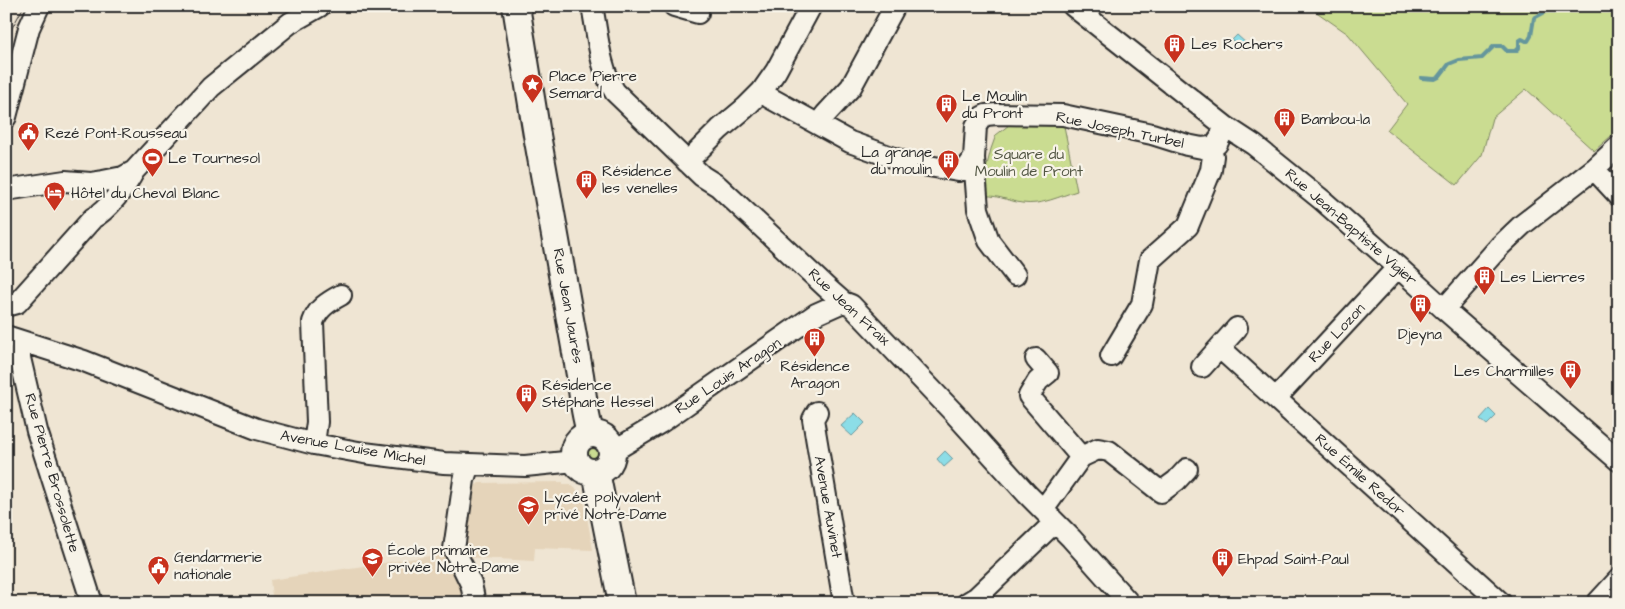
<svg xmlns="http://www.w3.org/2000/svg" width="1625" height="609" font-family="'Architects Daughter',sans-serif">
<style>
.built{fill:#e5d4ba}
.green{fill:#cadc91;stroke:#7a845e}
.water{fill:#8cdde7;stroke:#65969c}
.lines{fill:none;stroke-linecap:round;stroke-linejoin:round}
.stream{stroke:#65969c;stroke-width:4}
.minor-casing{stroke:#2b2b2b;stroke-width:24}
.major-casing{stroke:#2b2b2b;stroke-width:30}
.minor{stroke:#f7f3e8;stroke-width:20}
.major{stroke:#f7f3e8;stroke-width:26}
.tram{stroke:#2b2b2b;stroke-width:1}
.labels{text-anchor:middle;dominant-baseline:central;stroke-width:4.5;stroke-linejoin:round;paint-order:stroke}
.poi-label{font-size:15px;fill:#2b2b2b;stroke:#f7f3e8;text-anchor:start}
.street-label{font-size:15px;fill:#2b2b2b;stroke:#f7f3e8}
.park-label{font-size:15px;fill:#535744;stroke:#f7f3e8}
</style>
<rect width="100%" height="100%" fill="#efe5d3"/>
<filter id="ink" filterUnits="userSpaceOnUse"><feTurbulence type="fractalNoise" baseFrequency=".02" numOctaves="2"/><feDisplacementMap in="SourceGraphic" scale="10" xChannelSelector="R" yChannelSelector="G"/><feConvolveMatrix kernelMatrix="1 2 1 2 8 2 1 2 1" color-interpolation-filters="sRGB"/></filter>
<g filter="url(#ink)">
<path class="built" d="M 563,482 L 563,484 L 570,484 L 583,495 L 593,550 L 535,548 L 534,561 L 464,557 L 462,555 L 472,487 L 474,487 L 479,483 Z
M 450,553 L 471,603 L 273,603 L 270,580 Z"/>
<path class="green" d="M 1308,6 L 1619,6 L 1619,129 L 1594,151 L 1526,89 L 1492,118 L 1482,155 L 1457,185 L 1387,130 L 1407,104 L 1348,34 Z
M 1063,121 L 1077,191 C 1060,196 1041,206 1022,203 C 1008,201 994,193 979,197 L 991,149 L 996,135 L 1013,122 Z
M585 453a8 8 0 1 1 16 0a8 8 0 1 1-16 0Z"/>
<path class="water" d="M 1237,35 L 1247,44 L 1242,49 L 1232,40 Z
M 1489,409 L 1496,416 L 1487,425 L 1480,419 Z
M 855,413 L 865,423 L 852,436 L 841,426 Z
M 945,451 L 953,459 L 944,467 L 937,459 Z"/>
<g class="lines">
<path class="stream" d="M 1564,7 L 1565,6
M 1421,78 L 1435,79 L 1439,77 L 1449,64 L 1459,60 L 1482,58 L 1494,46 L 1502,46 L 1507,51 L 1516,51 L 1519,48 L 1519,41 L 1522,39 L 1526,41 L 1528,41 L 1531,36 L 1534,18 L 1547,11 L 1555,11"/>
<defs>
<path id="minor" d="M 592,6 C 598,35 599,67 615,92 L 702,176 L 718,186 L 827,288 L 843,302 L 851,305 L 954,413 L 1027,494 L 1071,538 L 1129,603
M 674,6 L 698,13
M 1073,6 L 1225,126 L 1254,145 L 1322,200 L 1398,267 L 1444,309 L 1619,461
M 762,91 L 770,98 L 850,142 L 905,162 L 958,171 L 967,168 L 974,158
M 6,117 L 29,28 L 39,6
M 818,124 L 826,114 L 851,87 L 895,6
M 687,162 L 720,129 L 745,108 L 762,91 L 776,71 L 811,6
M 1594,169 L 1619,196
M 6,190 L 65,181 L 91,183 L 103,181 L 123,177 L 134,171
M 1015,275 L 989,241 L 978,209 L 974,158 L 976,126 L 982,117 L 986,115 L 997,114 L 1063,115 L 1152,134 L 1187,145 L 1202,148 L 1211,147 L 1217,144 L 1225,126
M 6,306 L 17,303 L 93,218 C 107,211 127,185 134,171 L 211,87 L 290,23 L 320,6
M 1444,309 L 1500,246 L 1522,225 L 1594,169 L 1619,146
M 6,336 L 84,361 L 257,429 L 314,444 L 364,453 L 444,463 L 525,466 L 575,461
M 22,342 L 20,349 L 20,358 L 37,431 L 92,603
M 1220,348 L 1501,603
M 1111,356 L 1142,304 L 1150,260 L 1188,226 L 1211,170 L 1213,156 L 1211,147
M 1036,359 L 1048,373 L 1038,381 L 1029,396 L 1081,457
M 1202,367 L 1237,328
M 1276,398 L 1398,267
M 817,412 L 813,419 L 844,603
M 314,444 L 317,422 L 313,322 C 318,308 328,302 341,295
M 612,450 L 620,447 L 660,423 L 816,314 L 843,302
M 469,464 L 464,480 L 454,549 L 471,584 L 475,603
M 1043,510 L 1081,457 L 1098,449 L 1109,451 L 1161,492 L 1176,481 L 1187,469
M 967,603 L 977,597 L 1055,522
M 1597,603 L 1619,579"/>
<path id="major" d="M 516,6 L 537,135 L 580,375 C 583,395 584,415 591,434
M574 453a19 19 0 1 1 38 0a19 19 0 1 1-38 0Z
M 596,472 L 622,603"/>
</defs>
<use href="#minor" class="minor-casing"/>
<use href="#major" class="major-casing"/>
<use href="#minor" class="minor"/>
<use href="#major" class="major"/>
<path class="tram" d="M 6,39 L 24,6"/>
</g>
</g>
<defs>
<symbol id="building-pin" viewBox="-11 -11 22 30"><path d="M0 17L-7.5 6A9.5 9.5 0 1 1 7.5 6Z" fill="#c8321e" stroke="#f7f3e8"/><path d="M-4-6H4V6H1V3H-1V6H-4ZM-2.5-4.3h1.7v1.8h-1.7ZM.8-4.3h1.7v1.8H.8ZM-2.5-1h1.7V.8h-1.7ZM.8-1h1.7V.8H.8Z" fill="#fff"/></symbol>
<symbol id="sight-pin" viewBox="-11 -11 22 30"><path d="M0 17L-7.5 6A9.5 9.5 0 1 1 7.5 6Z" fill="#c8321e" stroke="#f7f3e8"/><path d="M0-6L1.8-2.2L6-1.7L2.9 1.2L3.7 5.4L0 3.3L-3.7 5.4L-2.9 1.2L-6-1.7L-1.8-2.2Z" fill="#fff"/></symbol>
<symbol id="civic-pin" viewBox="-11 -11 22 30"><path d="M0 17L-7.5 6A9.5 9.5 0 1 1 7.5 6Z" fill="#c8321e" stroke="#f7f3e8"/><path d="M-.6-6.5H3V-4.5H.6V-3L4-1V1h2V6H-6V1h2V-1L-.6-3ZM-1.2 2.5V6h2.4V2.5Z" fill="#fff"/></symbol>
<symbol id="stadium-pin" viewBox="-11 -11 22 30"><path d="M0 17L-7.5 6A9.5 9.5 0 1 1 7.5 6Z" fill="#c8321e" stroke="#f7f3e8"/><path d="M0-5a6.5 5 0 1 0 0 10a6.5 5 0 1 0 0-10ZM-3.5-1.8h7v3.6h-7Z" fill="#fff"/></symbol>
<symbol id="hotel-pin" viewBox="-11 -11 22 30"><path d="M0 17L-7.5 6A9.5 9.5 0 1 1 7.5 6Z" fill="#c8321e" stroke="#f7f3e8"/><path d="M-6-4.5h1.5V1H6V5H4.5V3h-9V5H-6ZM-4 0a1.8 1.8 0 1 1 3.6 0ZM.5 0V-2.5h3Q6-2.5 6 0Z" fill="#fff"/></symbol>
<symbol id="school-pin" viewBox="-11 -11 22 30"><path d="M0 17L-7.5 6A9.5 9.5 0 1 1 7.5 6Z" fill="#c8321e" stroke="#f7f3e8"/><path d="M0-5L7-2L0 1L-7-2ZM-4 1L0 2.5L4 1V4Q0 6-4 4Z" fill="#fff"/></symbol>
</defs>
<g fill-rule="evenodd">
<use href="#building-pin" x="1162" y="32" width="25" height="34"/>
<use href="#sight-pin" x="520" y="72" width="25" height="34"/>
<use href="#building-pin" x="934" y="92" width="25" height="34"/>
<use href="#building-pin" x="1272" y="106" width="25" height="34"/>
<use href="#civic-pin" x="16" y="120" width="25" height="34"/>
<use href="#stadium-pin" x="140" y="146" width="25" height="34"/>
<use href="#building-pin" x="936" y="148" width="25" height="34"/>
<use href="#building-pin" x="574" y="168" width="25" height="34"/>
<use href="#hotel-pin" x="42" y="180" width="25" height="34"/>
<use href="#building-pin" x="1472" y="264" width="25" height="34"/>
<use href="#building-pin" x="1408" y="292" width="25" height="34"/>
<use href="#building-pin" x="802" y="326" width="25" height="34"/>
<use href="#building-pin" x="1558" y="358" width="25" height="34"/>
<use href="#building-pin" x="514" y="382" width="25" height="34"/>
<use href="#school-pin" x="516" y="494" width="25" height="34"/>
<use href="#school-pin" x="360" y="546" width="25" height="34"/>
<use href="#building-pin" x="1210" y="546" width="25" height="34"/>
<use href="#civic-pin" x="146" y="554" width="25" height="34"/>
</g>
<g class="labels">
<g class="poi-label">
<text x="1191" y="44">Les Rochers</text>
<text x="549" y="76">Place Pierre<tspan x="549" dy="17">Semard</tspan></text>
<text x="962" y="96">Le Moulin<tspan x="962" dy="17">du Pront</tspan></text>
<text x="1301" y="119">Bambou-la</text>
<text x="45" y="133">Rezé Pont-Rousseau</text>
<text x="932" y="152" text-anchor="end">La grange<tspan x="932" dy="17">du moulin</tspan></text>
<text x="168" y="158">Le Tournesol</text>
<text x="602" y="171">Résidence<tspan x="602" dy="17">les venelles</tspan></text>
<text x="71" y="193">Hôtel du Cheval Blanc</text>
<text x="1500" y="277">Les Lierres</text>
<text x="1420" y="334" text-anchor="middle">Djeyna</text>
<text x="815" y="366" text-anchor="middle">Résidence<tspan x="815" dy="17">Aragon</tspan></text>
<text x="1554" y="371" text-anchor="end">Les Charmilles</text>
<text x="542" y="385">Résidence<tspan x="542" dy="17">Stéphane Hessel</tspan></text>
<text x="544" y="497">Lycée polyvalent<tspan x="544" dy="17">privé Notre-Dame</tspan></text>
<text x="388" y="550">École primaire<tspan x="388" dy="17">privée Notre-Dame</tspan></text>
<text x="174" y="557">Gendarmerie<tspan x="174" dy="17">nationale</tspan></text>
<text x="1238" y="559">Ehpad Saint-Paul</text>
</g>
<g class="street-label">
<text transform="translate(1120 130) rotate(12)">Rue Joseph Turbel</text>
<text transform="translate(1351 227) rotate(41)">Rue Jean-Baptiste Vigier</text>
<text transform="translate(568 306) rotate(80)">Rue Jean Jaurès</text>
<text transform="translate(849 307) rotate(43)">Rue Jean Fraix</text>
<text transform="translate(1337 333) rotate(-47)">Rue Lozon</text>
<text transform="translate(728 376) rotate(-34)">Rue Louis Aragon</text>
<text transform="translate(353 448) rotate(10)">Avenue Louise Michel</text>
<text transform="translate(52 473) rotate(74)">Rue Pierre Brossolette</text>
<text transform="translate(1360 475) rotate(42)">Rue Émile Redor</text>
<text transform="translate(828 507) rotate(80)">Avenue Auvinet</text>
</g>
<g class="park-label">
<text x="1029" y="154">Square du<tspan x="1029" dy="17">Moulin de Pront</tspan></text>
</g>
</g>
<rect width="1625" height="609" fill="none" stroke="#f7f3e8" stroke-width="25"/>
<rect x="12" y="12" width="1600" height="584" fill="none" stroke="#2b2b2b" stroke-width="2" filter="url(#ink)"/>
</svg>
